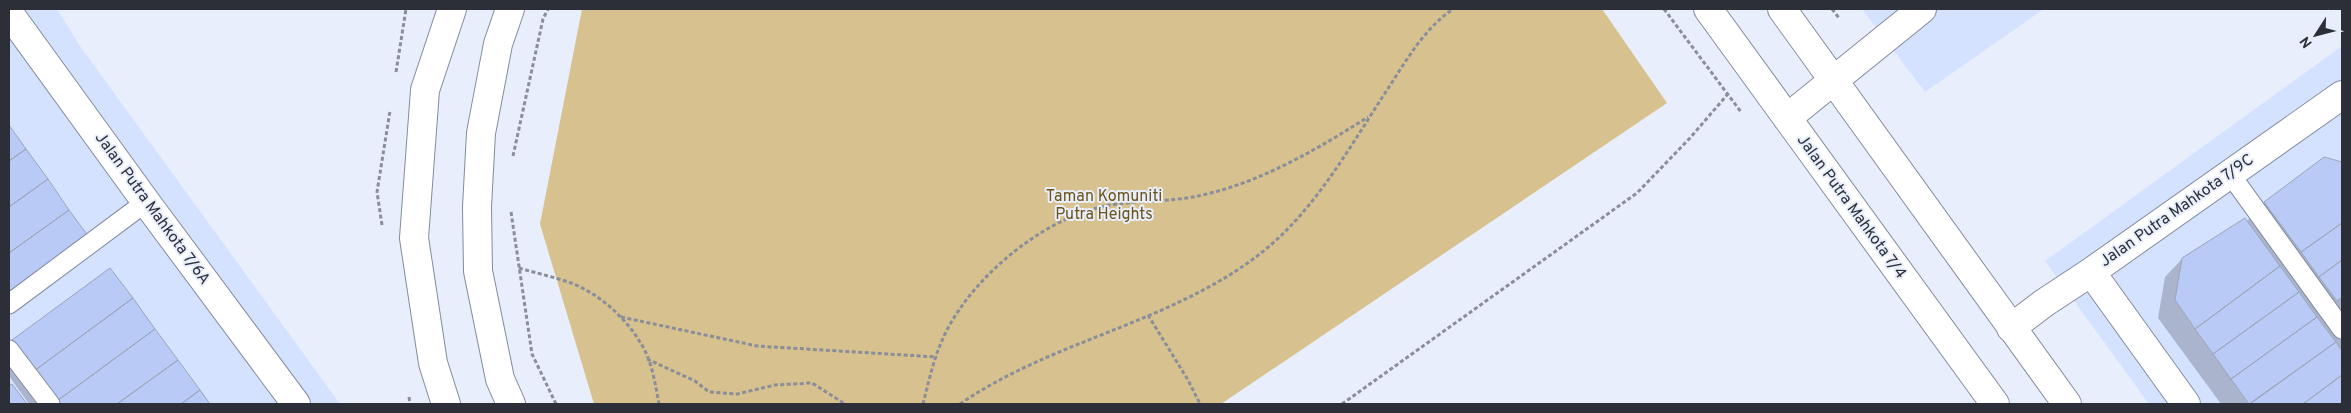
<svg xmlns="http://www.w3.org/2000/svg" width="2351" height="413" font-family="Overpass,sans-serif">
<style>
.built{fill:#d5e2ff}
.green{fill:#d7c18f}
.shadow{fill:#0003}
.building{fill:#b8caf5;stroke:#9ba5ba}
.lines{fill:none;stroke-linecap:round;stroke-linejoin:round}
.service-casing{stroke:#828b9f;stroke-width:21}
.minor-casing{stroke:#828b9f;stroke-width:30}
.path{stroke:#8a8e99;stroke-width:3;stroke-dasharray:4 2.5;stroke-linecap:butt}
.service{stroke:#fff;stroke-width:19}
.minor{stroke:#fff;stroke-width:28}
.labels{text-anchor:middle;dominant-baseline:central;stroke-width:4;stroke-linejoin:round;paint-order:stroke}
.park-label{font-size:16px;fill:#6b5418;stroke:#e8eefb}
.street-label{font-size:16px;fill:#2c2f38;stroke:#e8eefb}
</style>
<rect width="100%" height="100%" fill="#e8eefb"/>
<path class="built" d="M 9,9 L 57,9 L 80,46 L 340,404 L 9,404 Z
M 1862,9 L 2044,9 L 1925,92 Z
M 2342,46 L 2342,404 L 2149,404 L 2045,261 Z"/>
<path class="green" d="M 582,9 L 1602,9 L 1667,103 L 1221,404 L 594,404 L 540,224 Z"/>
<path class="shadow" d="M 9,127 L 89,240 L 9,302 Z
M 2324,158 L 2342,163 L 2342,404 L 2221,404 L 2158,318 L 2165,277 L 2182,259 L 2246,222 L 2265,203 Z
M 110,269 L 209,404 L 29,404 L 9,376 L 9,344 Z
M 9,382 L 25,404 L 9,404 Z"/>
<path class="building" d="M 9,125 L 26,149 L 9,161 Z
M 26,149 L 48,179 L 9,207 L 9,161 Z
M 2324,157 L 2342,162 L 2342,223 L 2301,252 L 2264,202 Z
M 48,179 L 69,210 L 9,253 L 9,207 Z
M 69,210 L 91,240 L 9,298 L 9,253 Z
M 2245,218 L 2280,266 L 2195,329 L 2175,300 L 2182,258 Z
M 2342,223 L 2342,260 L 2319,277 L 2301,252 Z
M 2342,260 L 2342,297 L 2337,301 L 2319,277 Z
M 2280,266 L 2299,292 L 2213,354 L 2195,329 Z
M 110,268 L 133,298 L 34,371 L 12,340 Z
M 2299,292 L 2317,317 L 2231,379 L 2213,354 Z
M 133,298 L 155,329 L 57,401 L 34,371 Z
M 2317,317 L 2336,342 L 2249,404 L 2231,379 Z
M 155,329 L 178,360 L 117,404 L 59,404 L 57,401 Z
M 2336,342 L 2342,351 L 2342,375 L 2303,404 L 2250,404 Z
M 178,360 L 200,390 L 181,404 L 117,404 Z
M 2342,375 L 2342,404 L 2303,404 Z
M 12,384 L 27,404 L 9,404 L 9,386 Z
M 200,390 L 210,404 L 181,404 Z"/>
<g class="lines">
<defs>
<path id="service" d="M 2230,174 L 2342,329
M 9,304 L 146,202
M 9,350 L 50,404"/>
<path id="minor" d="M 510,9 L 498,44 L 481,133 L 477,207 L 478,271 L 500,379 L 511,404
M 1708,9 L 1995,404
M 1782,9 L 2067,404
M 9,13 L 146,202 L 296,404
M 1787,118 L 1922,9
M 2091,272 L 2186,404
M 2011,328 L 2044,303 L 2091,272 L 2342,95
M 446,404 L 433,363 L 414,238 L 425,90 L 452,9"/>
</defs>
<use href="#service" class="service-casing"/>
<use href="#minor" class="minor-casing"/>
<path class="path" d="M 1664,9 L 1741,112
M 1832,9 L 1839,18
M 396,72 L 406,9
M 513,156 L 543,19 L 548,9
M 511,212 L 532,354 L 556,404
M 382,225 L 377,192 L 390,111
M 519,268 C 536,273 554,277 571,283 C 598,293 625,317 640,342 C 652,360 655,383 659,404
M 1148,315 L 1188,380 L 1200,404
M 621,317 L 757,346 L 937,357
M 647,359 L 695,381 L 709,392 L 737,394 L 775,385 L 812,383 L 845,404
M 409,397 L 410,404
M 923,404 C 928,384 933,362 941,343 C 966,281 1045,215 1111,205 C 1140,200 1170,202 1198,196 C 1260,183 1316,150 1368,117
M 960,404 C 1054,339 1177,322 1266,249 C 1318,206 1352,143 1389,87 C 1407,59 1425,28 1453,9
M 1342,404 L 1637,193 L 1690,138 L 1727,95"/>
<use href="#service" class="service"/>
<use href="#minor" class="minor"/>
</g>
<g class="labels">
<g class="park-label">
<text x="1104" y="197">Taman Komuniti<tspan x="1104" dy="18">Putra Heights</tspan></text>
</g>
<g class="street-label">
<text transform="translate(1851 207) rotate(54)">Jalan Putra Mahkota 7/4</text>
<text transform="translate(152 209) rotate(54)">Jalan Putra Mahkota 7/6A</text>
<text transform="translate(2177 211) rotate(-35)">Jalan Putra Mahkota 7/9C</text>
</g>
</g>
<rect width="2351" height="413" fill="none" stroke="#2c2f38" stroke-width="20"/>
<g transform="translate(2316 35) rotate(234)" stroke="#e8eefb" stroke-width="4" paint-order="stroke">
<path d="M0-4L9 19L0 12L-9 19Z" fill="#2c2f38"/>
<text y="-8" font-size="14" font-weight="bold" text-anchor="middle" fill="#2c2f38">N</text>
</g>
</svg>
